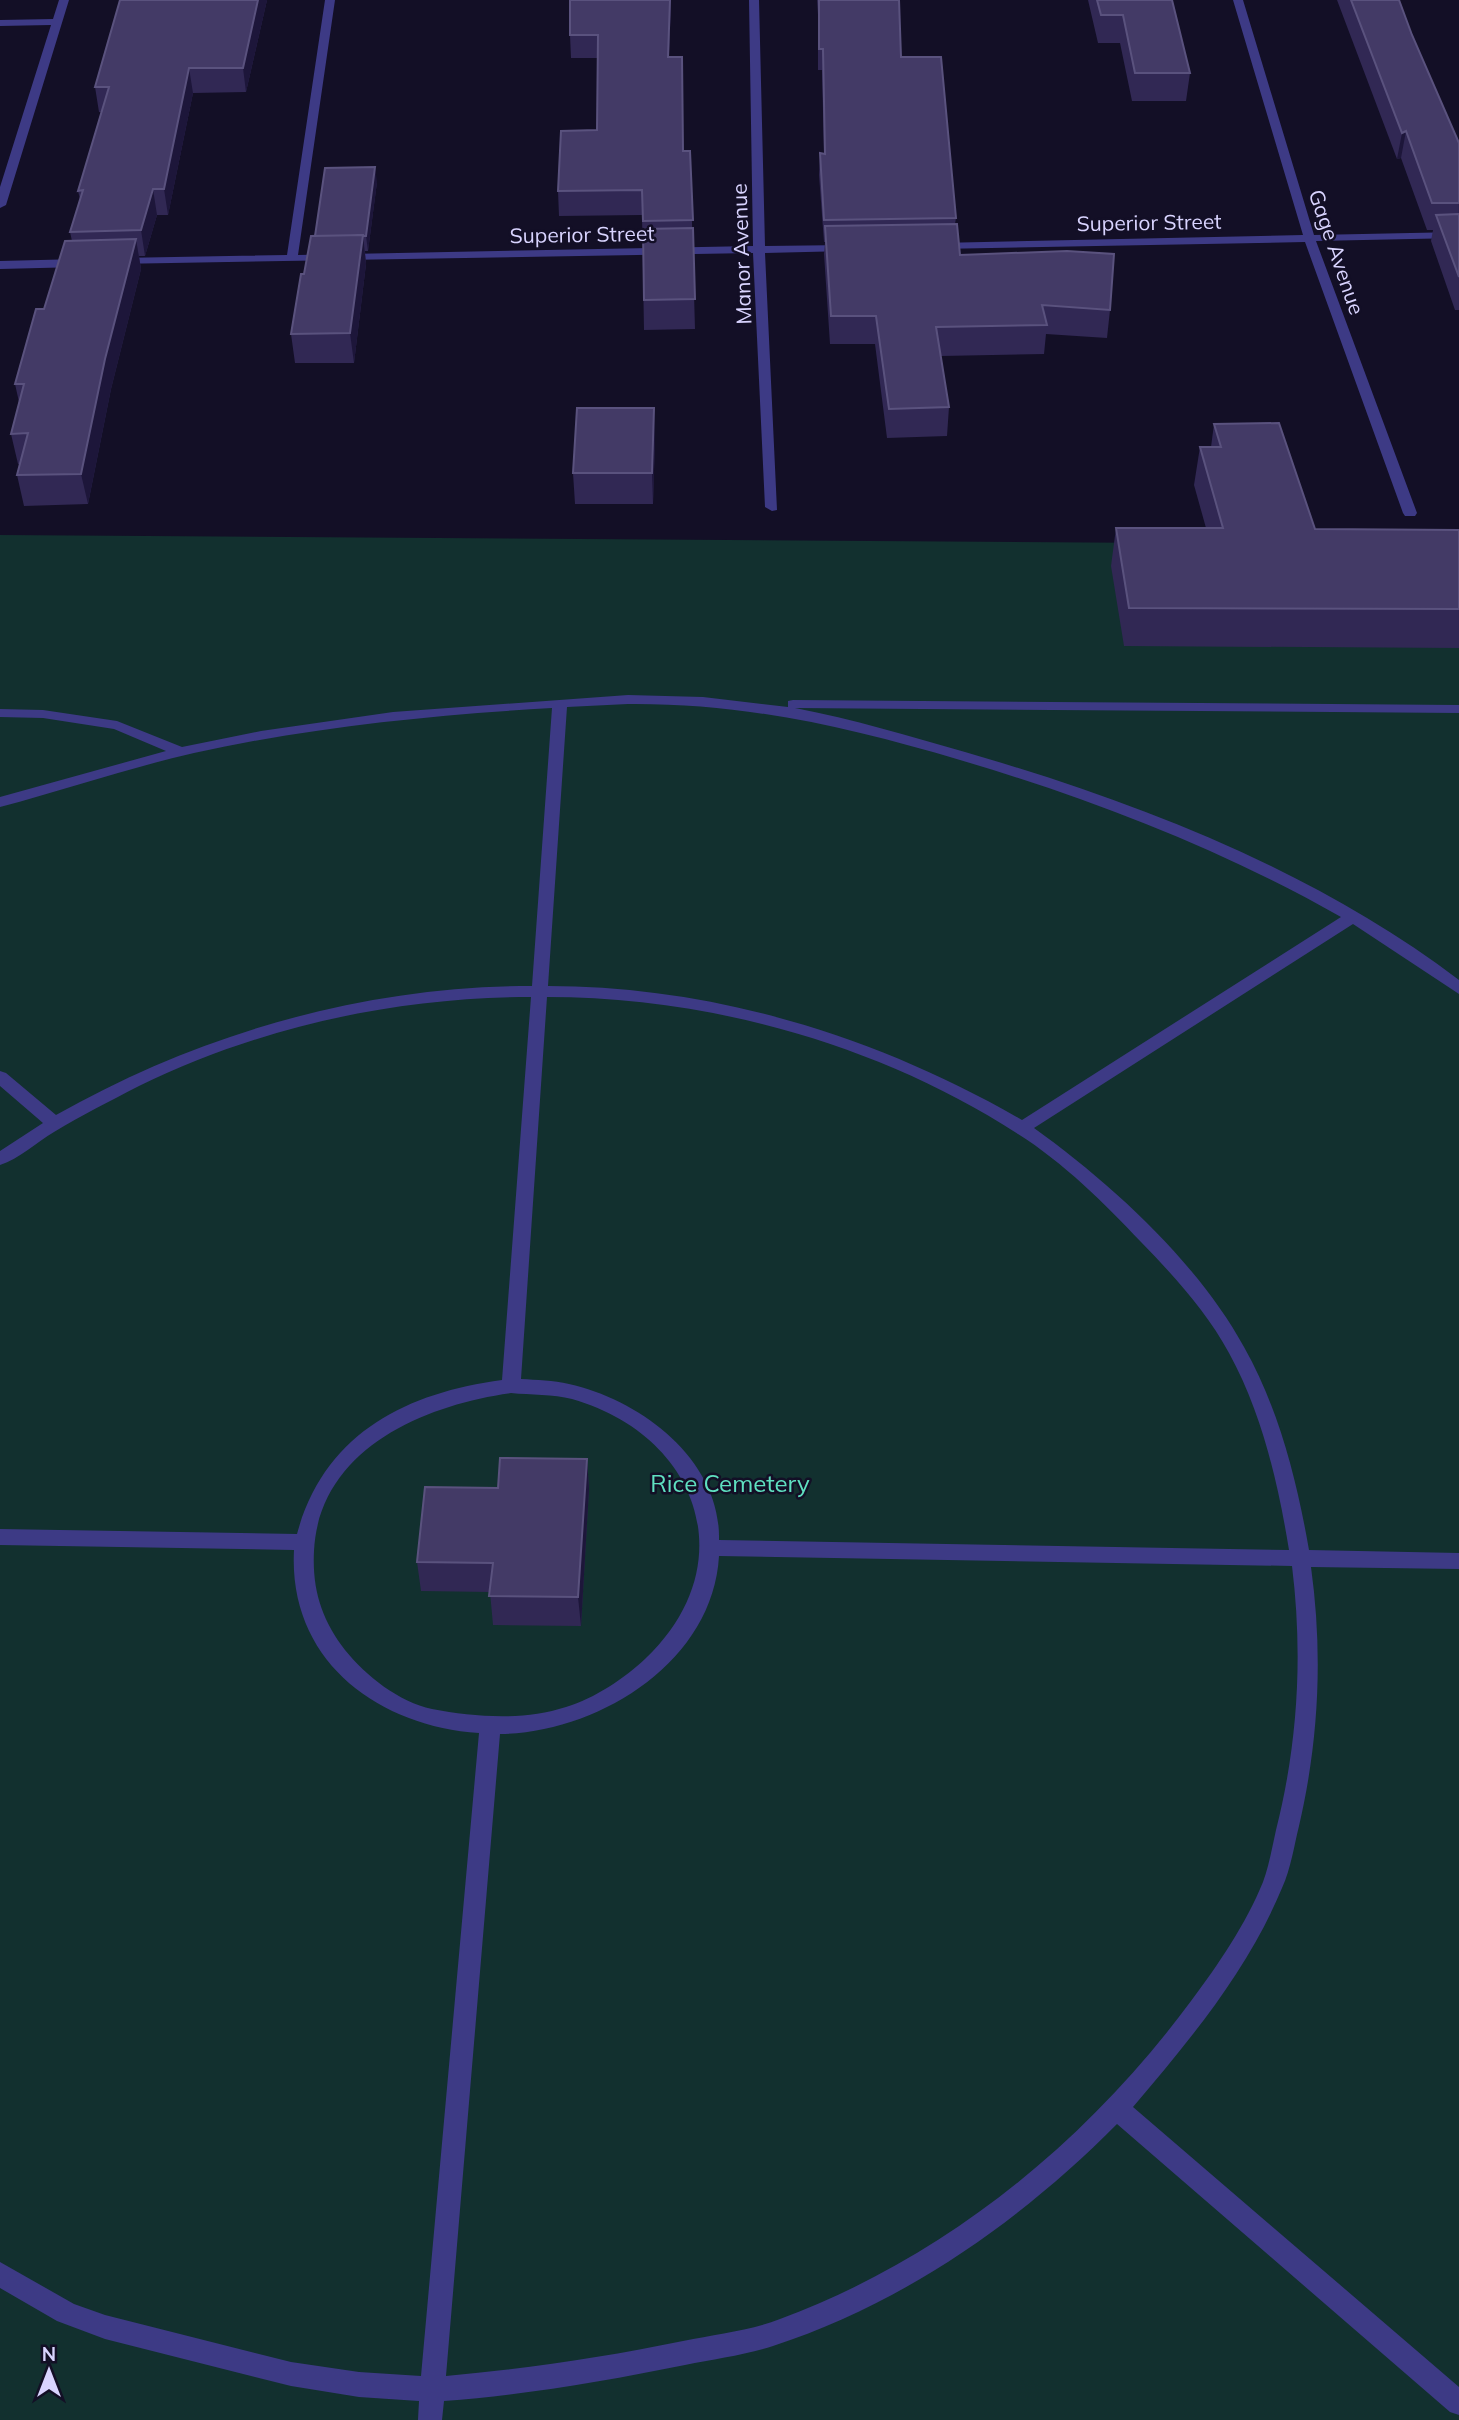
<svg xmlns="http://www.w3.org/2000/svg" width="1459" height="2420" font-family="Mulish,sans-serif">
<style>
.green{fill:#12302f}
.lines{fill:none;stroke-linecap:round;stroke-linejoin:round}
.minor{fill:#3d3a85;fill-rule:evenodd}
.wall{fill:#312854}
.shaded-wall{fill:#1d163a}
.building{fill:#433a66;stroke:#5a527e;stroke-width:2}
.labels{text-anchor:middle;dominant-baseline:central;stroke-width:5;stroke-linejoin:round;paint-order:stroke}
.far-street-label{font-size:21px;fill:#d9d4ff;stroke:#130f26}
.park-label{font-size:24px;fill:#5fe0c0;stroke:#130f26}
</style>
<rect width="100%" height="100%" fill="#130f26"/>
<path class="green" d="M 0,535 L 1459,545 L 1459,2420 L 0,2420 Z"/>
<g class="lines">
<path class="minor" d="M 59,0 L 69,0 L 6,205 L 0,208 L 0,187 L 51,25 L 0,26 L 0,20 L 53,19 Z
M 325,0 L 335,0 L 298,255 L 753,246 L 749,0 L 759,0 L 765,246 L 847,245 L 853,248 L 847,251 L 765,253 L 777,510 L 772,511 L 765,507 L 753,253 L 115,264 L 113,262 L 119,258 L 287,255 Z
M 1233,0 L 1243,0 L 1314,235 L 1459,232 L 1459,238 L 1316,241 L 1417,513 L 1415,516 L 1405,516 L 1403,513 L 1305,242 L 938,249 L 932,246 L 938,243 L 1303,235 Z
M 0,261 L 80,259 L 86,263 L 80,267 L 0,269 Z
M 628,695 L 703,697 L 788,707 L 788,701 L 793,700 L 1459,705 L 1459,713 L 795,708 C 853,719 909,736 965,752 C 1138,802 1314,870 1459,980 L 1459,994 L 1353,924 L 1034,1128 C 1112,1184 1198,1263 1244,1347 C 1279,1409 1297,1481 1309,1550 L 1459,1553 L 1459,1569 L 1311,1567 C 1323,1654 1319,1740 1299,1826 C 1294,1846 1291,1868 1282,1888 C 1248,1970 1190,2040 1133,2107 L 1459,2387 L 1459,2415 L 1450,2412 L 1117,2124 C 1022,2220 903,2304 773,2346 C 745,2355 714,2359 685,2365 C 606,2381 525,2395 444,2401 L 442,2420 L 418,2420 L 419,2401 L 359,2397 L 291,2386 L 105,2339 L 57,2321 L 0,2288 L 0,2262 L 74,2304 L 105,2315 L 291,2362 L 359,2372 L 421,2376 L 479,1733 C 377,1726 288,1660 294,1550 L 0,1545 L 0,1529 L 297,1534 C 324,1434 405,1393 502,1380 L 531,997 C 397,997 259,1027 139,1086 C 110,1101 82,1115 54,1132 C 37,1142 19,1159 0,1165 L 0,1151 L 43,1123 L 0,1086 L 0,1071 L 6,1073 L 56,1115 C 201,1033 365,986 532,986 L 552,708 C 432,715 312,727 194,753 C 128,768 65,790 0,807 L 0,797 L 166,751 L 114,729 L 43,718 L 0,717 L 0,709 L 43,710 L 117,721 L 182,747 L 261,731 L 393,712 ZM 628,704 C 745,703 848,727 960,760 C 1092,799 1221,849 1341,917 L 1022,1120 C 879,1037 714,986 548,986 L 567,707 ZM 547,997 C 710,997 881,1045 1018,1134 C 1064,1163 1104,1203 1141,1242 C 1174,1276 1207,1312 1229,1353 C 1262,1413 1278,1483 1289,1550 L 719,1540 C 721,1460 641,1400 569,1384 C 553,1380 537,1380 521,1379 ZM 511,1393 C 531,1395 553,1394 572,1399 C 698,1435 745,1563 646,1658 C 624,1679 595,1698 566,1707 C 523,1721 475,1717 432,1709 C 399,1702 366,1676 345,1650 C 322,1620 312,1590 314,1551 C 319,1449 424,1405 511,1393 ZM 719,1556 L 1292,1566 C 1303,1655 1298,1743 1276,1830 C 1272,1848 1269,1866 1263,1882 C 1246,1924 1218,1965 1191,2001 C 1087,2142 945,2258 780,2319 C 749,2331 716,2334 683,2341 C 605,2357 526,2369 446,2376 L 500,1734 C 597,1733 713,1663 719,1556 Z"/>
</g>
<path class="wall" d="M 267,0 L 246,92 L 193,93 L 168,215 L 157,215 L 145,256 L 139,256 L 141,269 L 111,389 L 88,504 L 24,506 L 17,475 L 20,464 L 18,464 L 11,434 L 19,402 L 15,384 L 44,309 L 72,241 L 70,232 L 80,199 L 78,191 L 101,112 L 99,112 L 95,87 Z
M 671,0 L 669,57 L 683,151 L 690,151 L 695,329 L 644,330 L 642,215 L 559,216 L 558,191 L 597,130 L 598,58 L 571,58 L 570,35 Z
M 817,0 L 899,0 L 901,57 L 956,218 L 955,224 L 960,255 L 1110,310 L 1107,338 L 1046,334 L 1044,354 L 941,356 L 949,407 L 947,436 L 887,438 L 875,344 L 830,344 L 824,254 L 825,242 L 824,242 L 819,175 L 820,153 L 824,154 L 822,70 L 818,70 L 818,15 Z
M 1088,0 L 1172,0 L 1190,73 L 1186,101 L 1132,101 L 1120,43 L 1098,43 Z
M 1337,0 L 1399,0 L 1412,35 L 1459,143 L 1459,310 L 1455,310 L 1431,241 L 1433,230 L 1427,230 L 1401,158 L 1397,159 Z
M 377,182 L 368,251 L 365,251 L 366,264 L 354,363 L 295,363 L 291,334 L 304,274 Z
M 1214,424 L 1315,529 L 1459,530 L 1459,648 L 1124,646 L 1111,566 L 1116,528 L 1206,528 L 1194,485 L 1200,447 L 1211,447 Z
M 655,438 L 653,504 L 575,504 L 573,473 Z
M 587,1459 L 589,1489 L 581,1626 L 493,1625 L 490,1592 L 421,1591 L 417,1562 L 498,1488 Z"/>
<path class="shaded-wall" d="M 258,0 L 267,0 L 246,92 L 243,68 Z
M 670,0 L 671,0 L 668,80 L 668,57 Z
M 189,68 L 193,93 L 168,215 L 164,189 Z
M 1406,131 L 1401,158 L 1397,159 L 1402,133 Z
M 375,167 L 377,182 L 368,251 L 366,236 Z
M 153,189 L 157,215 L 145,256 L 141,230 Z
M 363,235 L 366,264 L 354,363 L 350,333 Z
M 136,239 L 141,269 L 111,389 L 88,504 L 81,474 L 105,359 Z
M 654,408 L 655,438 L 653,504 L 652,473 Z
M 587,1459 L 589,1489 L 581,1626 L 578,1597 Z"/>
<path class="building" d="M 120,0 L 258,0 L 243,68 L 189,68 L 164,189 L 153,189 L 141,230 L 70,232 L 83,190 L 78,191 L 109,87 L 95,87 Z
M 570,0 L 670,0 L 668,57 L 682,57 L 683,151 L 690,151 L 693,220 L 643,221 L 642,190 L 558,191 L 561,131 L 597,130 L 598,35 L 570,35 Z
M 819,0 L 899,0 L 901,57 L 941,57 L 956,218 L 824,220 L 820,153 L 825,154 L 823,49 L 819,49 Z
M 1097,0 L 1172,0 L 1190,73 L 1135,73 L 1123,15 L 1101,15 Z
M 1351,0 L 1399,0 L 1412,35 L 1459,143 L 1459,203 L 1432,203 L 1406,131 L 1402,133 Z
M 375,167 L 366,236 L 363,236 L 363,235 L 315,236 L 325,168 Z
M 1459,214 L 1459,277 L 1436,215 Z
M 957,224 L 960,255 L 1067,251 L 1114,254 L 1110,310 L 1042,305 L 1047,325 L 936,327 L 949,407 L 889,409 L 876,316 L 831,316 L 825,226 Z
M 693,228 L 695,299 L 644,300 L 643,229 Z
M 363,235 L 350,333 L 291,334 L 301,274 L 304,274 L 311,236 Z
M 136,239 L 105,359 L 81,474 L 17,475 L 28,433 L 11,434 L 24,384 L 15,384 L 36,309 L 44,309 L 65,241 Z
M 577,408 L 654,408 L 652,473 L 573,473 Z
M 1279,423 L 1315,529 L 1459,530 L 1459,609 L 1129,608 L 1116,528 L 1223,528 L 1200,447 L 1221,447 L 1214,424 Z
M 500,1458 L 587,1459 L 578,1597 L 489,1596 L 493,1563 L 417,1562 L 425,1487 L 498,1488 Z"/>
<g class="labels">
<g class="far-street-label">
<text transform="translate(1149 222) rotate(-1)">Superior Street</text>
<text transform="translate(582 234) rotate(-1)">Superior Street</text>
<text transform="translate(1337 252) rotate(71)">Gage Avenue</text>
<text transform="translate(741 254) rotate(-92)">Manor Avenue</text>
</g>
<g class="park-label">
<text x="730" y="1483">Rice Cemetery</text>
</g>
</g>
<g transform="translate(49 2371)" stroke="#130f26" stroke-width="5" paint-order="stroke">
<path d="M0-5L12 26L0 18L-12 26Z" fill="#d9d4ff"/>
<text y="-10" font-size="19" font-weight="bold" text-anchor="middle" fill="#d9d4ff">N</text>
</g>
</svg>
